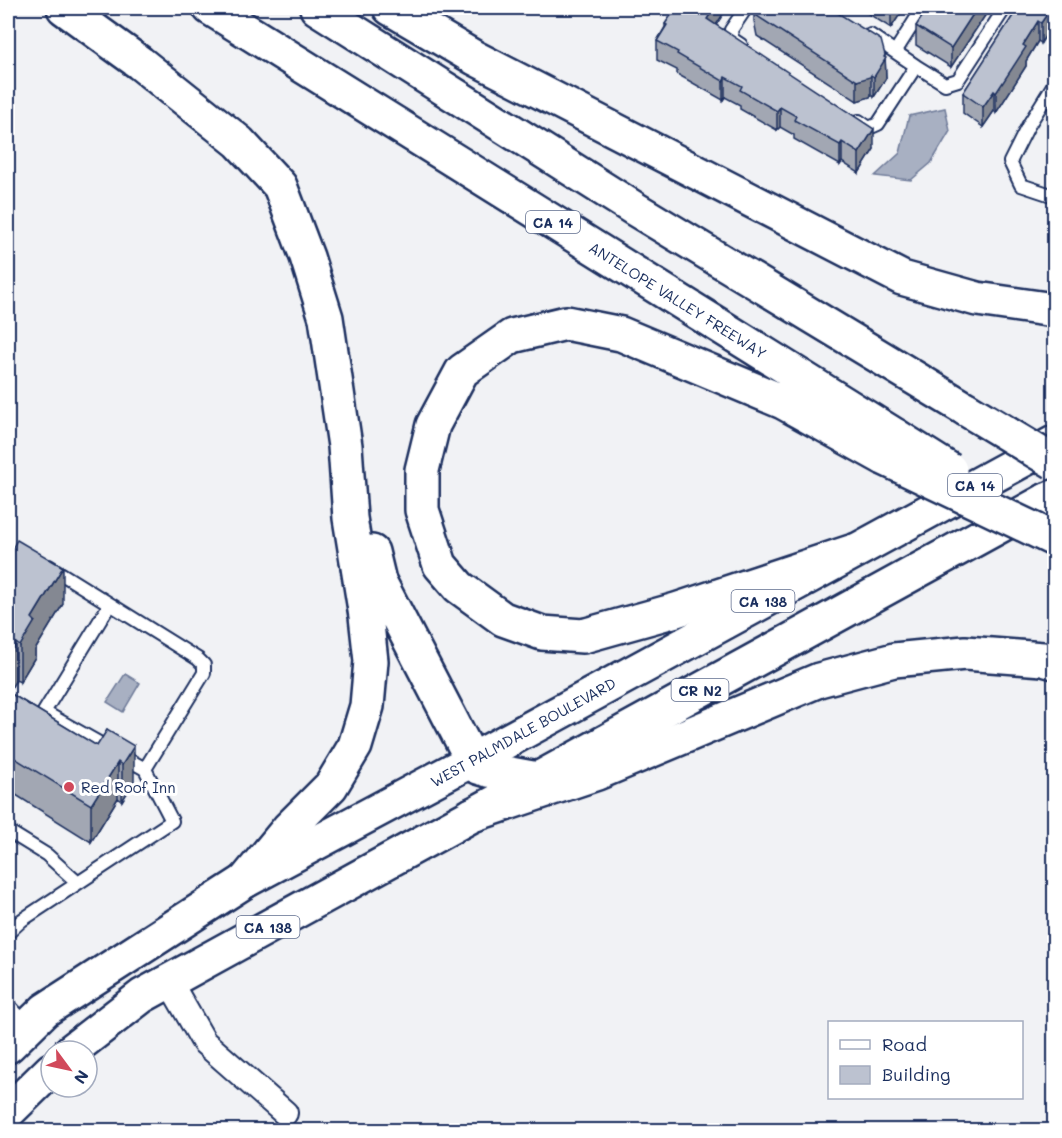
<svg xmlns="http://www.w3.org/2000/svg" width="1062" height="1138" font-family="Mali,sans-serif">
<style>
.water{fill:#a8b0c2;stroke:#707c9a;stroke-width:1.5}
.lines{fill:none;stroke-linecap:round;stroke-linejoin:round}
.service-casing{stroke:#1b2f5e;stroke-width:16}
.minor-casing{stroke:#1b2f5e;stroke-width:28}
.trunk-casing{stroke:#1b2f5e;stroke-width:38}
.motorway-casing{stroke:#1b2f5e;stroke-width:38}
.service{stroke:#fff;stroke-width:12}
.minor{stroke:#fff;stroke-width:24}
.trunk{stroke:#fff;stroke-width:33}
.motorway{stroke:#fff;stroke-width:33}
.motorway-bridge-casing{stroke:#1b2f5e;stroke-width:38;stroke-linecap:butt}
.motorway-bridge{stroke:#fff;stroke-width:33}
.wall{fill:#a2a7b3;stroke:#1b2f5e;stroke-width:1.5}
.shaded-wall{fill:#848892;stroke:#1b2f5e;stroke-width:1.5}
.building{fill:#bcc2d0;stroke:#1b2f5e;stroke-width:1.5}
.poi-dot{fill:#d1495b;stroke:#fff;stroke-width:2}
.labels{text-anchor:middle;dominant-baseline:central;stroke-width:6;stroke-linejoin:round;paint-order:stroke}
.shield{fill:#fff;stroke:#5f6d8e;stroke-width:1.5}
.shield-label{font-size:14px;font-weight:bold;fill:#1b2f5e}
.street-label{font-size:15px;fill:#1b2f5e;stroke:#fff}
.poi-label{font-size:15px;fill:#1b2f5e;stroke:#fff;text-anchor:start}
</style>
<rect width="100%" height="100%" fill="#f1f2f5"/>
<filter id="ink" filterUnits="userSpaceOnUse"><feTurbulence type="fractalNoise" baseFrequency=".0167" numOctaves="2"/><feDisplacementMap in="SourceGraphic" scale="12" xChannelSelector="R" yChannelSelector="G"/><feConvolveMatrix kernelMatrix="1 2 1 2 8 2 1 2 1" color-interpolation-filters="sRGB"/></filter>
<g filter="url(#ink)">
<path class="water" d="M 945,108 L 950,131 L 931,163 L 911,180 L 875,176 L 900,153 L 909,116 Z
M 125,674 L 140,683 L 123,712 L 107,702 Z"/>
<g class="lines">
<defs>
<path id="service" d="M 870,35 L 916,66
M 741,45 L 732,39 L 731,30 L 746,8
M 895,52 L 923,8
M 1054,84 L 1028,126 L 1010,162 L 1021,185 L 1054,196
M 859,121 L 869,128 L 878,124 L 916,66 L 945,84 L 958,80 L 1005,8
M 110,604 L 44,712 L 145,769
M 8,831 L 47,855 L 78,883
M 8,933 L 22,920 L 172,821 L 145,769 L 204,673 L 204,665 L 198,659 L 49,566
M 8,1004 L 27,1025"/>
<path id="minor" d="M 169,981 L 204,1042 L 285,1113"/>
<path id="trunk" d="M 8,1046 L 45,1010 L 245,881 L 472,760 L 1054,443
M 71,1051 L 142,996 L 1047,500
M 8,1112 L 51,1070"/>
<path id="motorway" d="M 64,8 L 140,63 L 239,142 L 280,186 L 307,257 L 326,318 L 345,446 L 350,518 L 366,616 L 371,661 L 367,706 L 355,746 L 331,786 L 288,829 L 245,881
M 210,8 L 896,436
M 317,8 L 635,209 L 966,409
M 390,8 L 475,58 L 902,278 L 977,299 L 1054,310
M 1047,500 L 1054,497
M 854,551 L 676,610 L 583,636 L 542,633 L 503,619 L 459,587 L 440,565 L 422,510 L 422,470 L 433,425 L 462,371 L 512,336 L 566,323 L 621,334 L 783,402 L 884,458
M 372,552 L 379,581 L 472,760 L 478,767 L 488,770 L 538,779
M 472,815 L 597,773 L 819,680 L 894,660 L 965,653 L 1043,659 L 1054,662"/>
</defs>
<use href="#service" class="service-casing"/>
<use href="#minor" class="minor-casing"/>
<use href="#trunk" class="trunk-casing"/>
<use href="#motorway" class="motorway-casing"/>
<use href="#service" class="service"/>
<use href="#minor" class="minor"/>
<use href="#trunk" class="trunk"/>
<use href="#motorway" class="motorway"/>
<defs>
<path id="motorway-bridge" d="M 966,409 L 1054,462
M 896,436 L 950,470
M 884,458 L 1054,539"/>
</defs>
<use href="#motorway-bridge" class="motorway-bridge-casing"/>
<use href="#motorway-bridge" class="motorway-bridge"/>
</g>
<path class="wall" d="M 676,8 L 727,8 L 716,25 L 874,149 L 859,173 L 842,162 L 840,165 L 794,139 L 794,135 L 780,127 L 777,130 L 740,109 L 740,105 L 725,97 L 723,100 L 677,74 L 677,70 L 657,60 L 657,41 L 665,27 L 665,24 Z
M 754,8 L 830,8 L 885,58 L 886,78 L 874,97 L 871,95 L 870,97 L 857,101 L 757,36 L 754,21 Z
M 859,8 L 904,8 L 891,28 Z
M 928,8 L 990,8 L 951,67 L 916,45 L 916,26 Z
M 1018,8 L 1054,8 L 1041,43 L 1038,41 L 1026,61 L 1026,66 L 996,113 L 994,111 L 983,127 L 963,113 L 963,93 Z
M 8,556 L 63,604 L 35,650 L 35,657 L 20,682 L 16,680 L 8,692 L 97,746 L 107,730 L 134,782 L 122,801 L 118,798 L 91,842 L 8,790 Z"/>
<path class="shaded-wall" d="M 714,8 L 727,8 L 707,39 L 707,19 Z
M 891,8 L 904,8 L 891,28 Z
M 977,8 L 990,8 L 951,67 L 951,48 Z
M 1051,8 L 1054,8 L 1054,22 L 1041,43 L 1041,23 Z
M 1038,21 L 1038,41 L 1026,61 L 1026,66 L 996,113 L 996,93 L 1023,45 Z
M 885,55 L 886,78 L 874,97 L 874,77 Z
M 871,75 L 871,95 L 870,97 L 857,101 L 857,81 Z
M 725,77 L 725,97 L 723,100 L 723,81 Z
M 994,91 L 994,111 L 983,127 L 983,107 Z
M 780,107 L 780,127 L 777,130 L 777,111 Z
M 874,129 L 874,149 L 859,173 L 859,153 Z
M 842,142 L 842,162 L 840,165 L 840,145 Z
M 63,567 L 63,604 L 35,650 L 35,657 L 20,682 L 20,646 L 32,618 Z
M 16,643 L 16,680 L 8,693 L 8,657 Z
M 134,746 L 134,782 L 122,801 L 122,765 Z
M 118,762 L 118,798 L 91,842 L 91,805 Z"/>
<path class="building" d="M 676,8 L 714,8 L 707,19 L 874,129 L 859,153 L 842,142 L 840,145 L 794,120 L 796,116 L 780,107 L 777,111 L 740,90 L 742,86 L 725,77 L 723,81 L 677,54 L 678,52 L 657,41 L 667,25 L 665,24 Z
M 755,8 L 830,8 L 881,40 L 885,55 L 884,57 L 886,58 L 874,77 L 871,75 L 870,77 L 857,81 L 757,16 Z
M 928,8 L 977,8 L 951,48 L 916,26 Z
M 1018,8 L 1051,8 L 1041,23 L 1038,21 L 1023,45 L 1026,47 L 996,93 L 994,91 L 983,107 L 963,93 Z
M 17,540 L 63,567 L 32,618 L 35,621 L 20,646 L 16,643 L 8,657 L 8,556 Z
M 8,692 L 97,746 L 107,730 L 134,746 L 122,765 L 118,762 L 91,805 L 8,754 Z"/>
</g>
<circle class="poi-dot" cx="69" cy="787" r="6"/>
<g class="labels">
<g class="shield">
<rect x="526" y="211" width="54" height="22" rx="4.5"/>
<rect x="948" y="474" width="54" height="22" rx="4.5"/>
<rect x="731.5" y="590" width="63" height="22" rx="4.5"/>
<rect x="671.5" y="679" width="57" height="22" rx="4.5"/>
<rect x="236.5" y="916" width="63" height="22" rx="4.5"/>
</g>
<g class="shield-label">
<text x="553" y="222">CA 14</text>
<text x="975" y="485">CA 14</text>
<text x="763" y="601">CA 138</text>
<text x="700" y="690">CR N2</text>
<text x="268" y="927">CA 138</text>
</g>
<g class="street-label">
<text transform="translate(678 300) rotate(32)">ANTELOPE VALLEY FREEWAY</text>
<text transform="translate(523 732) rotate(-29)">WEST PALMDALE BOULEVARD</text>
</g>
<g class="poi-label">
<text x="81" y="787">Red Roof Inn</text>
</g>
</g>
<rect width="1062" height="1138" fill="none" stroke="#fff" stroke-width="30"/>
<rect x="15" y="15" width="1032" height="1108" fill="none" stroke="#1b2f5e" stroke-width="2" filter="url(#ink)"/>
<rect x="828" y="1021" width="195" height="78" fill="#ffffff" stroke="#a4acbf" stroke-width="1.5"/>
<rect x="840" y="1040" width="30" height="9" fill="#ffffff" stroke="#a4acbf" stroke-width="1.5"/>
<text x="882" y="1051" font-size="18" fill="#1b2f5e">Road</text>
<rect x="840" y="1066" width="30" height="18" fill="#bcc2d0" stroke="#a4acbf" stroke-width="1.5"/>
<text x="882" y="1081" font-size="18" fill="#1b2f5e">Building</text>
<g transform="translate(69 1069) rotate(123)"><circle r="28" fill="#ffffff" stroke="#a4acbf" stroke-width="1.5"/>
<path d="M0-4.5L10 22L0 15L-10 22Z" fill="#d1495b"/>
<text y="-9" font-size="16" font-weight="bold" text-anchor="middle" fill="#1b2f5e">N</text>
</g>
</svg>
